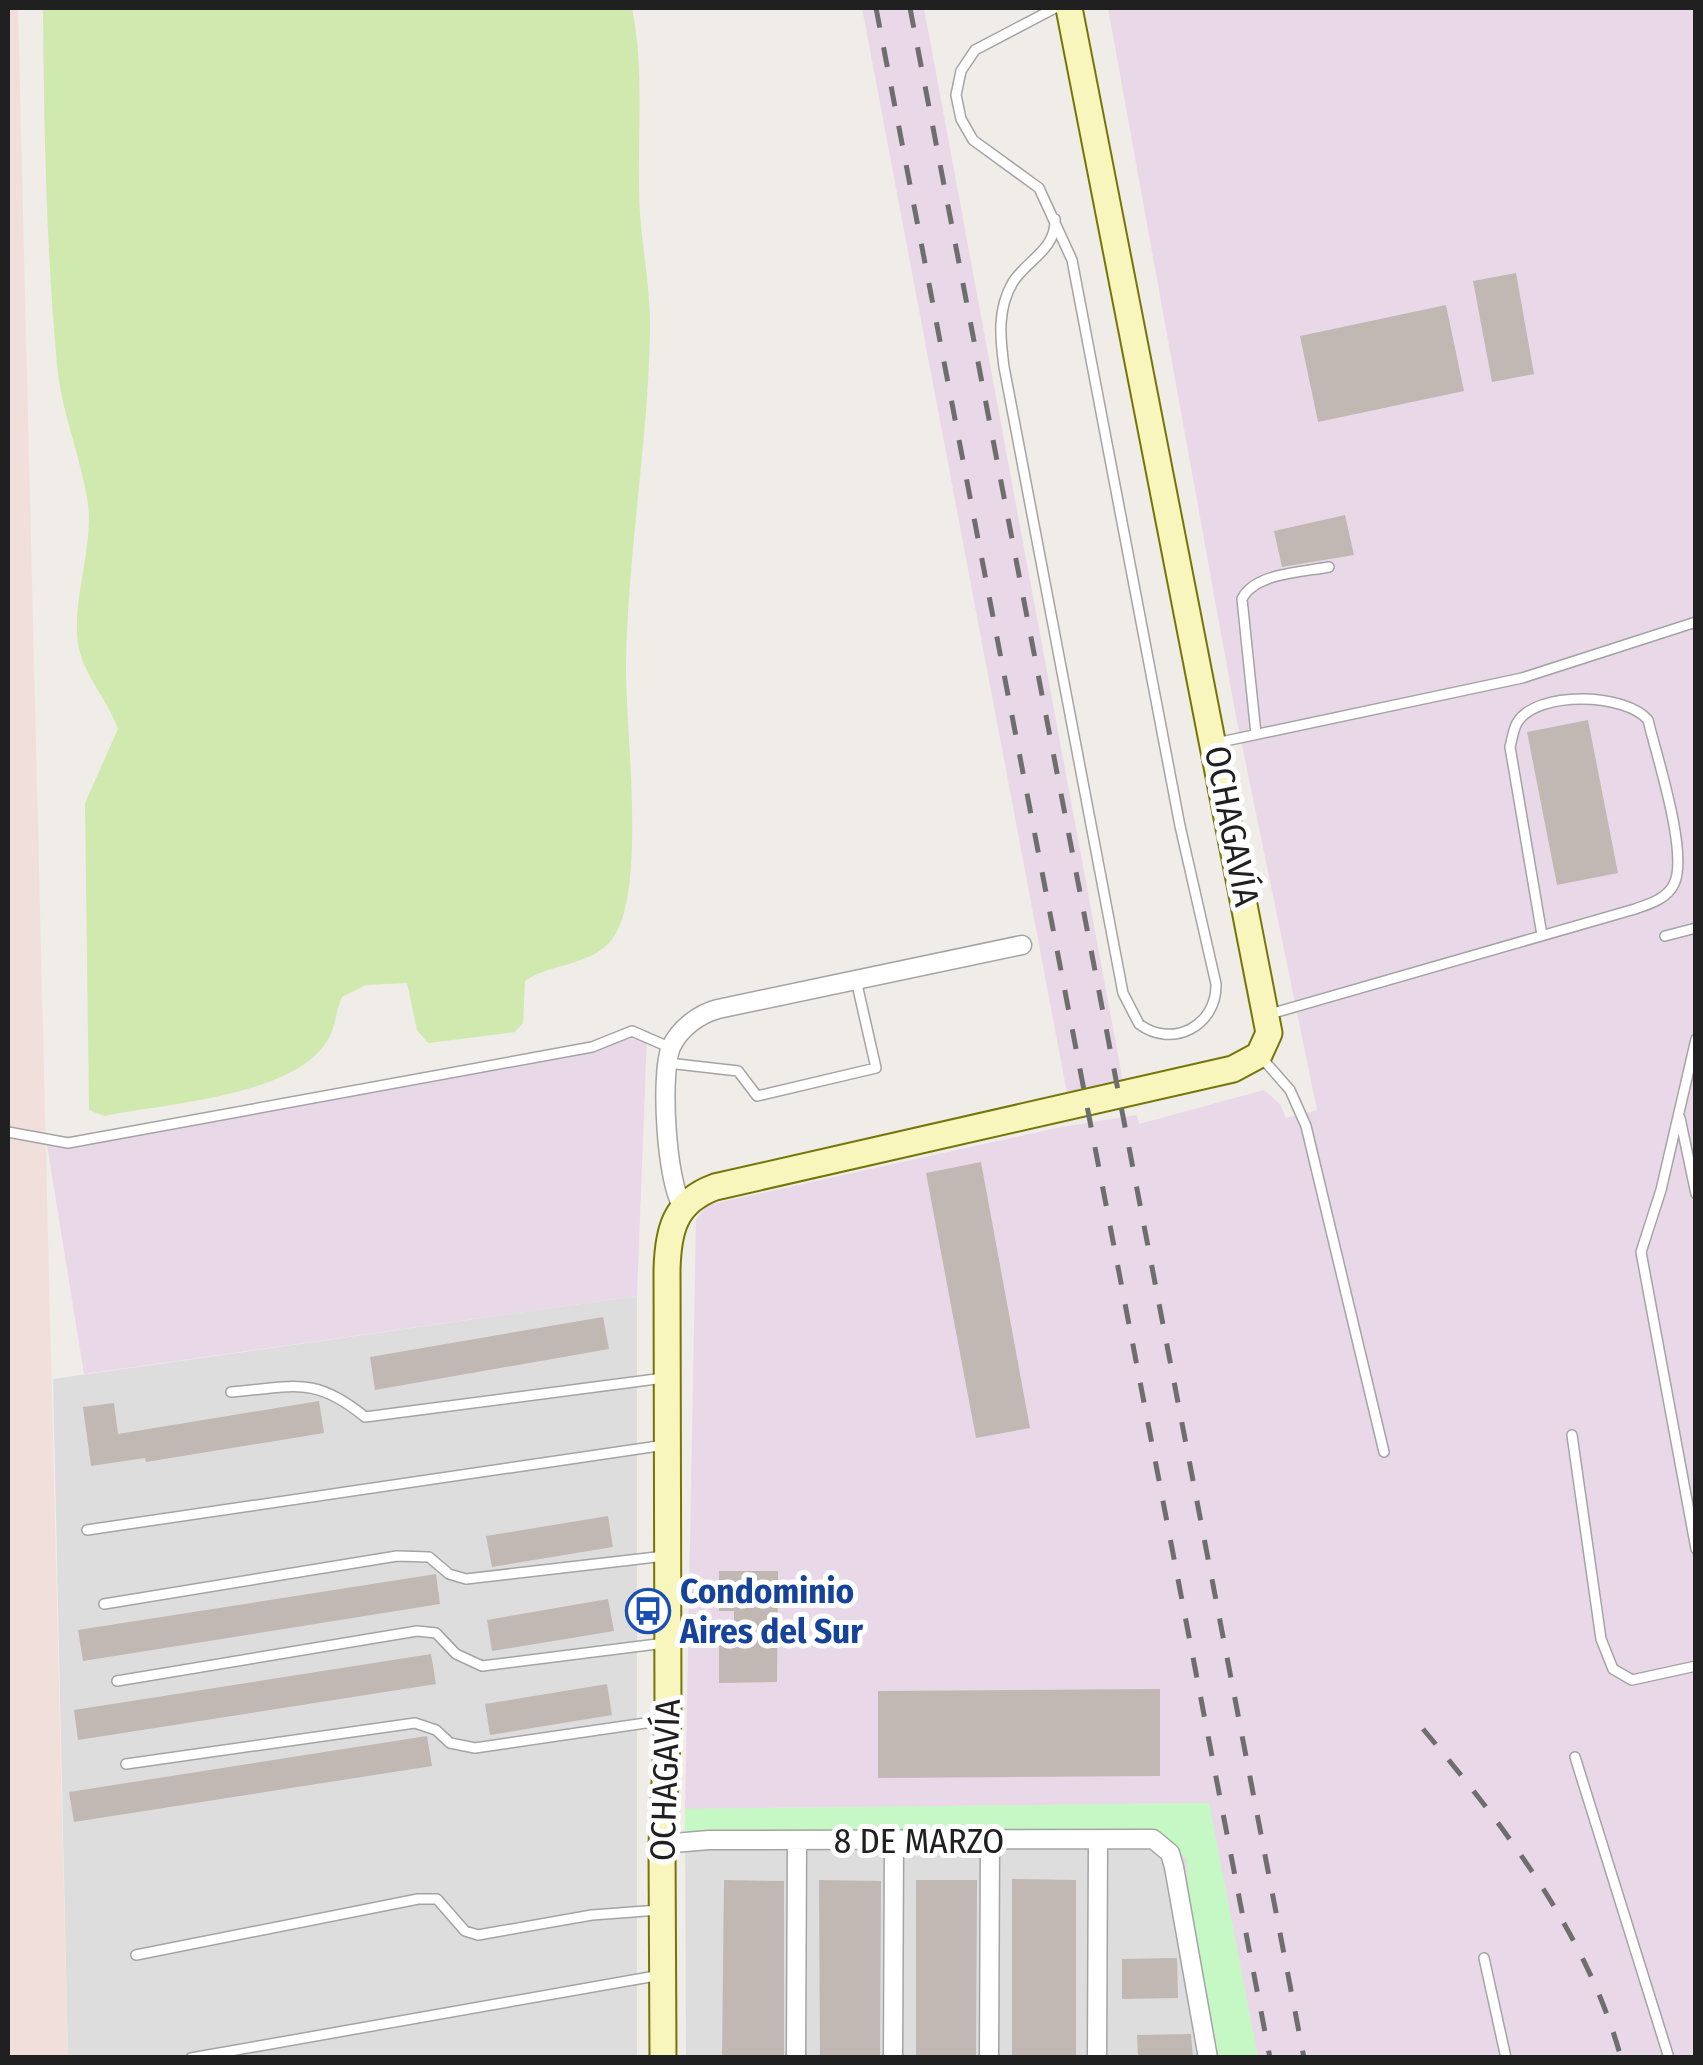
<svg xmlns="http://www.w3.org/2000/svg" width="1703" height="2065" font-family="'Fira Sans Condensed',sans-serif">
<style>
.residential{fill:#dedddd}
.industrial{fill:#e9d9e8}
.military{fill:#f1dfdb}
.grass{fill:#d0e9ae}
.park{fill:#c6f8c6}
.building{fill:#c1b8b3}
.lines{fill:none;stroke-linecap:round;stroke-linejoin:round}
.lane-casing{stroke:#a4a4a4;stroke-width:12}
.street-casing{stroke:#a4a4a4;stroke-width:21}
.secondary-casing{stroke:#747608;stroke-width:29}
.lane{stroke:#fff;stroke-width:9}
.street{stroke:#fff;stroke-width:18}
.secondary{stroke:#f8f6bd;stroke-width:25}
.rail{stroke:#6e6e6e;stroke-width:5;stroke-dasharray:20 20;stroke-linecap:butt}
.labels{text-anchor:middle;dominant-baseline:central;stroke-width:10;stroke-linejoin:round;paint-order:stroke}
.street-label{font-size:35px;fill:#202020;stroke:#fff}
.transit-label{font-size:35px;font-weight:bold;fill:#164399;stroke:#fff;text-anchor:start}
</style>
<rect width="100%" height="100%" fill="#f0ece7"/>
<path class="residential" d="M 637,1296 L 637,2057 L 68,2057 L 53,1379 Z
M 1209,1803 L 1258,2057 L 686,2057 L 685,1809 Z"/>
<path class="industrial" d="M 862,8 L 924,8 L 1123,1082 L 1067,1093 Z
M 1108,8 L 1695,8 L 1695,2057 L 1258,2057 L 1208,1803 L 685,1809 L 696,1220 L 707,1205 L 1061,1127 L 1137,1115 L 1139,1124 L 1264,1090 L 1280,1104 L 1286,1118 L 1317,1110 L 1235,711 Z
M 647,1036 L 637,1296 L 84,1374 L 47,1145 Z"/>
<path class="military" d="M 8,8 L 18,8 L 68,2057 L 8,2058 Z"/>
<path class="grass" d="M 43,8 L 632,8 C 644,67 638,128 639,188 C 639,236 651,284 650,331 C 648,442 628,552 626,663 C 625,727 646,880 616,933 C 597,967 554,961 525,981 L 523,1023 L 515,1032 L 428,1043 L 417,1030 L 407,983 L 366,985 L 342,997 C 335,1013 335,1033 323,1047 C 283,1097 164,1104 104,1116 L 89,1110 L 85,803 L 118,729 C 106,695 78,671 77,633 C 75,588 95,541 87,497 C 79,452 61,410 57,364 C 46,246 44,126 43,8 Z"/>
<path class="park" d="M 1209,1803 L 1258,2057 L 1217,2057 L 1190,1918 L 1187,1859 L 1161,1837 L 685,1834 L 685,1809 Z"/>
<path class="building" d="M 1516,273 L 1534,374 L 1492,382 L 1473,281 Z
M 1446,305 L 1464,391 L 1318,422 L 1300,336 Z
M 1345,515 L 1354,555 L 1282,567 L 1274,531 Z
M 1588,720 L 1618,873 L 1557,885 L 1527,732 Z
M 981,1162 L 1030,1428 L 976,1438 L 926,1173 Z
M 603,1317 L 609,1349 L 375,1390 L 370,1357 Z
M 319,1401 L 324,1433 L 146,1462 L 145,1458 L 91,1466 L 83,1407 L 114,1403 L 118,1434 Z
M 608,1516 L 613,1547 L 492,1567 L 486,1536 Z
M 719,1571 L 778,1571 L 777,1682 L 719,1683 L 719,1642 L 734,1642 L 734,1611 L 719,1611 Z
M 436,1574 L 440,1604 L 83,1661 L 78,1630 Z
M 608,1599 L 614,1631 L 492,1651 L 487,1620 Z
M 431,1654 L 436,1684 L 78,1740 L 74,1710 Z
M 607,1684 L 612,1715 L 490,1735 L 485,1704 Z
M 1160,1689 L 1160,1776 L 878,1778 L 878,1691 Z
M 427,1736 L 432,1766 L 74,1822 L 69,1792 Z
M 1012,1879 L 1076,1880 L 1076,2058 L 1012,2058 Z
M 724,1880 L 784,1881 L 784,2058 L 722,2058 Z
M 819,1880 L 881,1881 L 880,2058 L 820,2058 Z
M 916,1880 L 977,1880 L 976,2058 L 916,2058 Z
M 1177,1958 L 1178,1998 L 1122,1999 L 1122,1959 Z
M 1191,2034 L 1193,2058 L 1138,2058 L 1137,2035 Z"/>
<g class="lines">
<defs>
<path id="lane" d="M 1055,8 L 975,50 L 961,71 L 956,95 L 961,119 L 973,140 L 1039,188 L 1072,260 L 1180,826 L 1216,984 C 1217,1026 1172,1049 1139,1024 L 1123,993 L 1004,367 C 1000,337 997,309 1013,282 C 1028,259 1056,250 1055,219
M 1256,734 L 1242,599 C 1254,573 1303,572 1329,567
M 1216,743 L 1522,678 L 1696,622
M 1665,936 L 1696,928
M 1270,1014 L 1635,909 C 1649,904 1667,899 1674,884 C 1689,854 1656,754 1648,720 C 1626,693 1536,690 1517,723 C 1513,730 1512,740 1510,747 L 1542,935
M 1696,1039 L 1661,1190 L 1641,1252 L 1696,1549
M 1261,1057 L 1290,1090 L 1306,1126 L 1384,1452
M 668,1063 L 738,1071 L 757,1096 L 876,1068 L 856,980
M 1680,1118 L 1696,1194
M 8,1132 L 68,1143 L 592,1047 L 632,1031 L 671,1048
M 231,1392 C 293,1387 314,1375 365,1417 L 664,1378
M 1572,1435 L 1601,1639 L 1613,1669 L 1632,1680 L 1696,1666
M 87,1530 L 665,1445
M 104,1604 L 397,1556 L 429,1557 L 449,1574 L 466,1579 L 665,1556
M 117,1681 L 417,1631 L 436,1633 L 456,1654 L 482,1666 L 665,1643
M 1575,1757 L 1669,2058
M 126,1764 L 415,1723 L 436,1730 L 450,1743 L 475,1748 L 666,1720
M 136,1955 L 418,1899 L 437,1899 L 465,1931 L 478,1935 L 592,1915 L 659,1910
M 1484,1958 L 1506,2058
M 191,2058 L 661,1975"/>
<path id="street" d="M 683,1207 C 666,1183 660,1073 671,1047 C 680,1028 699,1014 718,1009 L 1022,945
M 662,1844 L 709,1840 L 1153,1839 L 1170,1853 L 1174,1867 L 1208,2058
M 796,2058 L 797,1840
M 893,2058 L 894,1840
M 989,2058 L 990,1841
M 1097,2058 L 1098,1841"/>
<path id="secondary" d="M 663,2058 L 662,1844 L 668,1720 L 667,1270 C 668,1231 674,1202 715,1187 L 1233,1069 L 1259,1055 L 1269,1033 L 1069,8"/>
</defs>
<use href="#lane" class="lane-casing"/>
<use href="#street" class="street-casing"/>
<use href="#secondary" class="secondary-casing"/>
<use href="#lane" class="lane"/>
<use href="#street" class="street"/>
<use href="#secondary" class="secondary"/>
<path class="rail" d="M 876,8 L 1270,2058
M 910,8 L 1304,2058
M 1423,1729 C 1504,1825 1588,1936 1621,2058"/>
</g>
<defs>
<symbol id="bus-ring" viewBox="-11 -11 22 22"><circle r="9.5" fill="#fff" stroke="#1a4fb4" stroke-width="1.5"/><path d="M-5-6H5V4H4V6H2V4H-2V6H-4V4H-5ZM-3.5-4V0h7V-4ZM-3.5 1.2v1.5H-2V1.2ZM2 1.2v1.5H3.5V1.2Z" fill="#1a4fb4"/></symbol>
</defs>
<g fill-rule="evenodd">
<use href="#bus-ring" x="623" y="1586" width="50" height="50"/>
</g>
<g class="labels">
<g class="street-label">
<text transform="translate(1232 826) rotate(79)">OCHAGAVÍA</text>
<text transform="translate(665 1780) rotate(-88)">OCHAGAVÍA</text>
<text x="919" y="1841">8 DE MARZO</text>
</g>
<g class="transit-label">
<text x="680" y="1591">Condominio<tspan x="680" dy="40">Aires del Sur</tspan></text>
</g>
</g>
<rect width="1703" height="2065" fill="none" stroke="#202020" stroke-width="20"/>
</svg>
